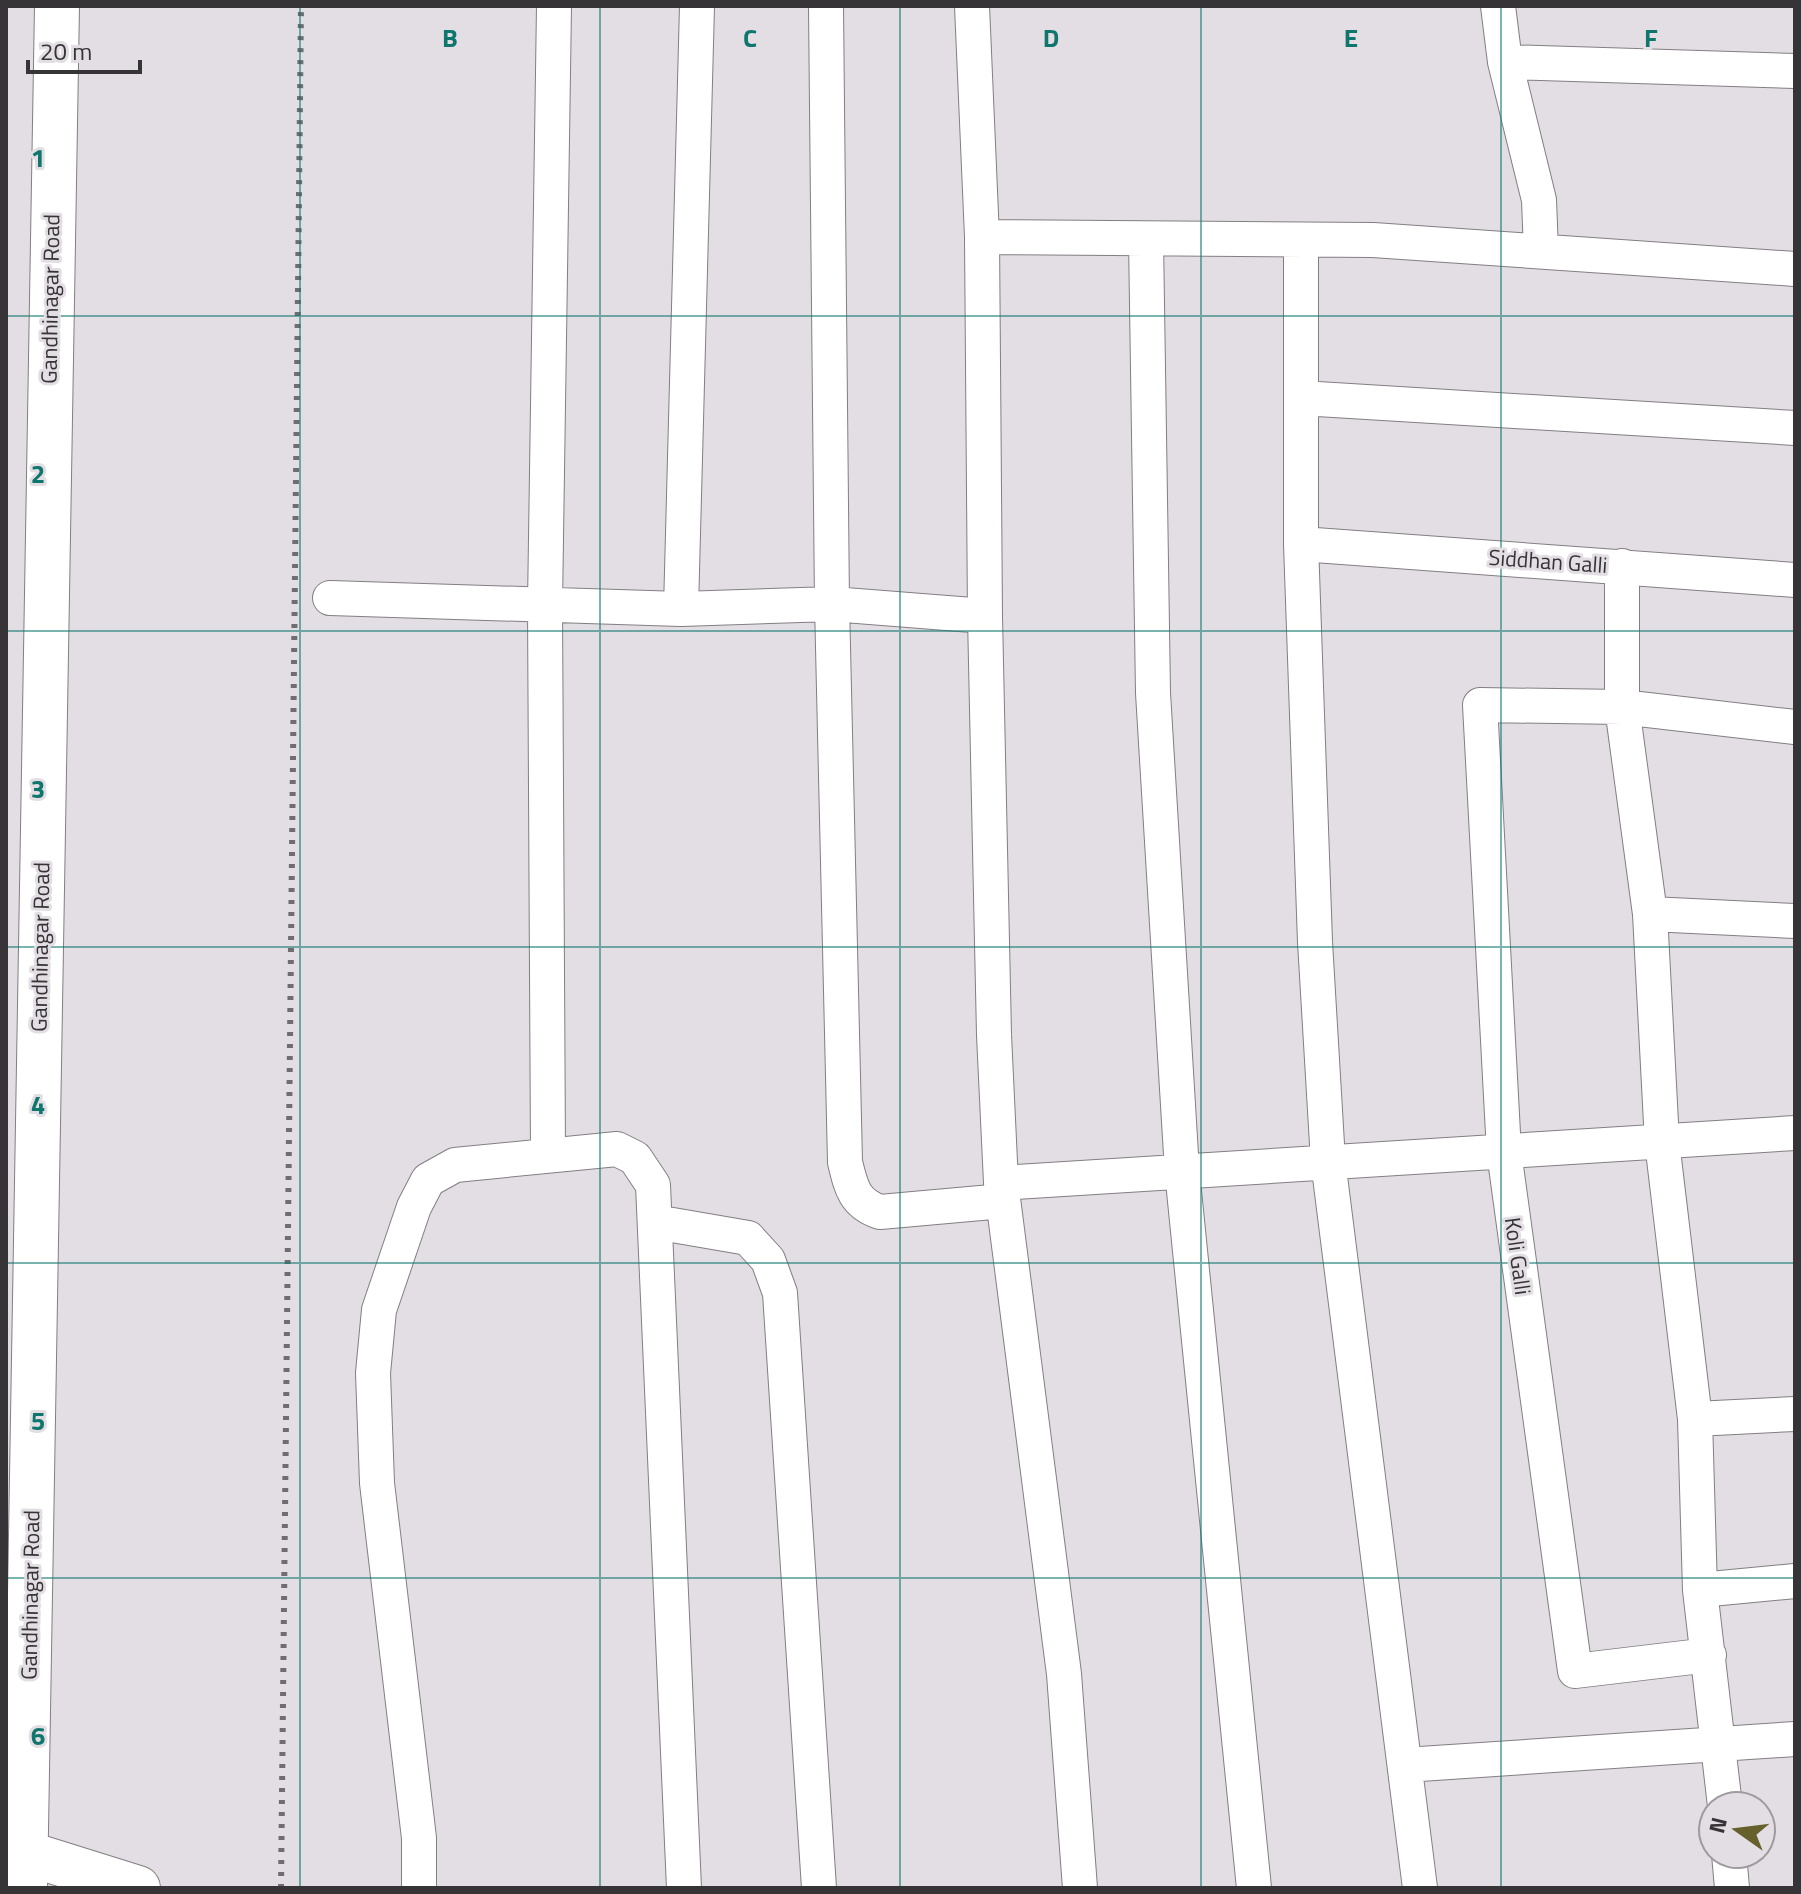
<svg xmlns="http://www.w3.org/2000/svg" width="1801" height="1894" font-family="'Titillium Web',sans-serif">
<style>
.lines{fill:none;stroke-linecap:round;stroke-linejoin:round}
.street-casing{stroke:#837e83;stroke-width:36}
.secondary-casing{stroke:#837e83;stroke-width:46}
.street{stroke:#fff;stroke-width:34}
.secondary{stroke:#fff;stroke-width:44}
.rail{stroke:#706d70;stroke-width:6;stroke-dasharray:4 8;stroke-linecap:butt}
.grid{fill:none;stroke:#0f766e;stroke-width:2;stroke-opacity:0.55}
.labels{text-anchor:middle;dominant-baseline:central;stroke-width:6;stroke-linejoin:round;paint-order:stroke}
.street-label{font-size:22px;fill:#363436;stroke:#e3dee3}
.grid-label{font-size:26px;text-anchor:middle;font-weight:bold;fill:#0f766e;stroke:#e3dee3;stroke-width:6;stroke-linejoin:round;paint-order:stroke}
</style>
<rect width="100%" height="100%" fill="#e3dee3"/>
<g class="lines">
<defs>
<path id="street" d="M 826,6 L 832,604 L 845,1162 C 851,1187 854,1203 880,1212 L 1003,1201
M 972,6 L 982,237 L 985,616 L 994,1035 L 1001,1183 L 1064,1674 L 1080,1888
M 1498,6 L 1505,62
M 982,237 L 1373,240 L 1795,269
M 1146,239 L 1153,693 L 1182,1171 L 1254,1888
M 1301,240 L 1301,544 L 1315,942 L 1328,1161 L 1420,1888
M 1541,251 L 1539,200 L 1505,62 L 1795,71
M 1301,398 L 1795,428
M 1301,544 L 1795,580
M 1622,566 L 1622,707 L 1650,914 L 1795,921
M 330,598 L 681,609 L 832,604 L 985,616
M 681,609 L 697,6
M 1650,914 L 1662,1142 L 1695,1419
M 548,1154 L 545,605 L 554,6
M 1001,1183 L 1795,1133
M 655,1222 L 748,1238 L 768,1260 L 780,1293 L 819,1888
M 1700,1590 L 1795,1581
M 1709,1655 L 1575,1671 L 1504,1152 L 1480,705 L 1622,707 L 1795,727
M 1405,1765 L 1795,1739
M 1725,1806 L 1700,1590 L 1695,1419 L 1795,1414
M 1729,1854 L 1732,1888
M 419,1888 L 419,1838 L 377,1483 L 373,1373 L 379,1310 L 414,1207 L 428,1180 L 455,1165 L 617,1149 L 635,1158 L 653,1185 L 684,1888"/>
<path id="secondary" d="M 26,1853 L 138,1888
M 25,1888 L 57,6"/>
</defs>
<use href="#street" class="street-casing"/>
<use href="#secondary" class="secondary-casing"/>
<use href="#street" class="street"/>
<use href="#secondary" class="secondary"/>
<path class="rail" d="M 281,1888 L 301,6"/>
</g>
<path class="grid" d="M 300,6 L 300,1888M 600,6 L 600,1888M 900,6 L 900,1888M 1201,6 L 1201,1888M 1501,6 L 1501,1888M 6,316 L 1795,316M 6,631 L 1795,631M 6,947 L 1795,947M 6,1263 L 1795,1263M 6,1578 L 1795,1578"/>
<g class="labels">
<g class="street-label">
<text transform="translate(50 299) rotate(-89)">Gandhinagar Road</text>
<text transform="translate(1548 561) rotate(4)">Siddhan Galli</text>
<text transform="translate(40 947) rotate(-89)">Gandhinagar Road</text>
<text transform="translate(1518 1256) rotate(82)">Koli Galli</text>
<text transform="translate(30 1595) rotate(-89)">Gandhinagar Road</text>
</g>
</g>
<g class="grid-label">
<text x="450" y="47">B</text>
<text x="750" y="47">C</text>
<text x="1051" y="47">D</text>
<text x="1351" y="47">E</text>
<text x="1651" y="47">F</text>
<text x="38" y="167">1</text>
<text x="38" y="483">2</text>
<text x="38" y="798">3</text>
<text x="38" y="1114">4</text>
<text x="38" y="1430">5</text>
<text x="38" y="1745">6</text>
</g>
<rect width="1801" height="1894" fill="none" stroke="#363436" stroke-width="16"/>
<g transform="translate(1737 1830) rotate(284)"><circle r="38" fill="#e3dee3" stroke="#9e9a9e" stroke-width="2"/>
<path d="M0-6L14 30L0 20L-14 30Z" fill="#66602d"/>
<text y="-12" font-size="22" font-weight="bold" text-anchor="middle" fill="#363436">N</text>
</g>
<path d="M28 60v12h112v-12" fill="none" stroke="#363436" stroke-width="4"/>
<text x="40" y="60" font-size="24" fill="#363436" stroke="#e3dee3" stroke-width="6" paint-order="stroke">20 m</text>
</svg>
